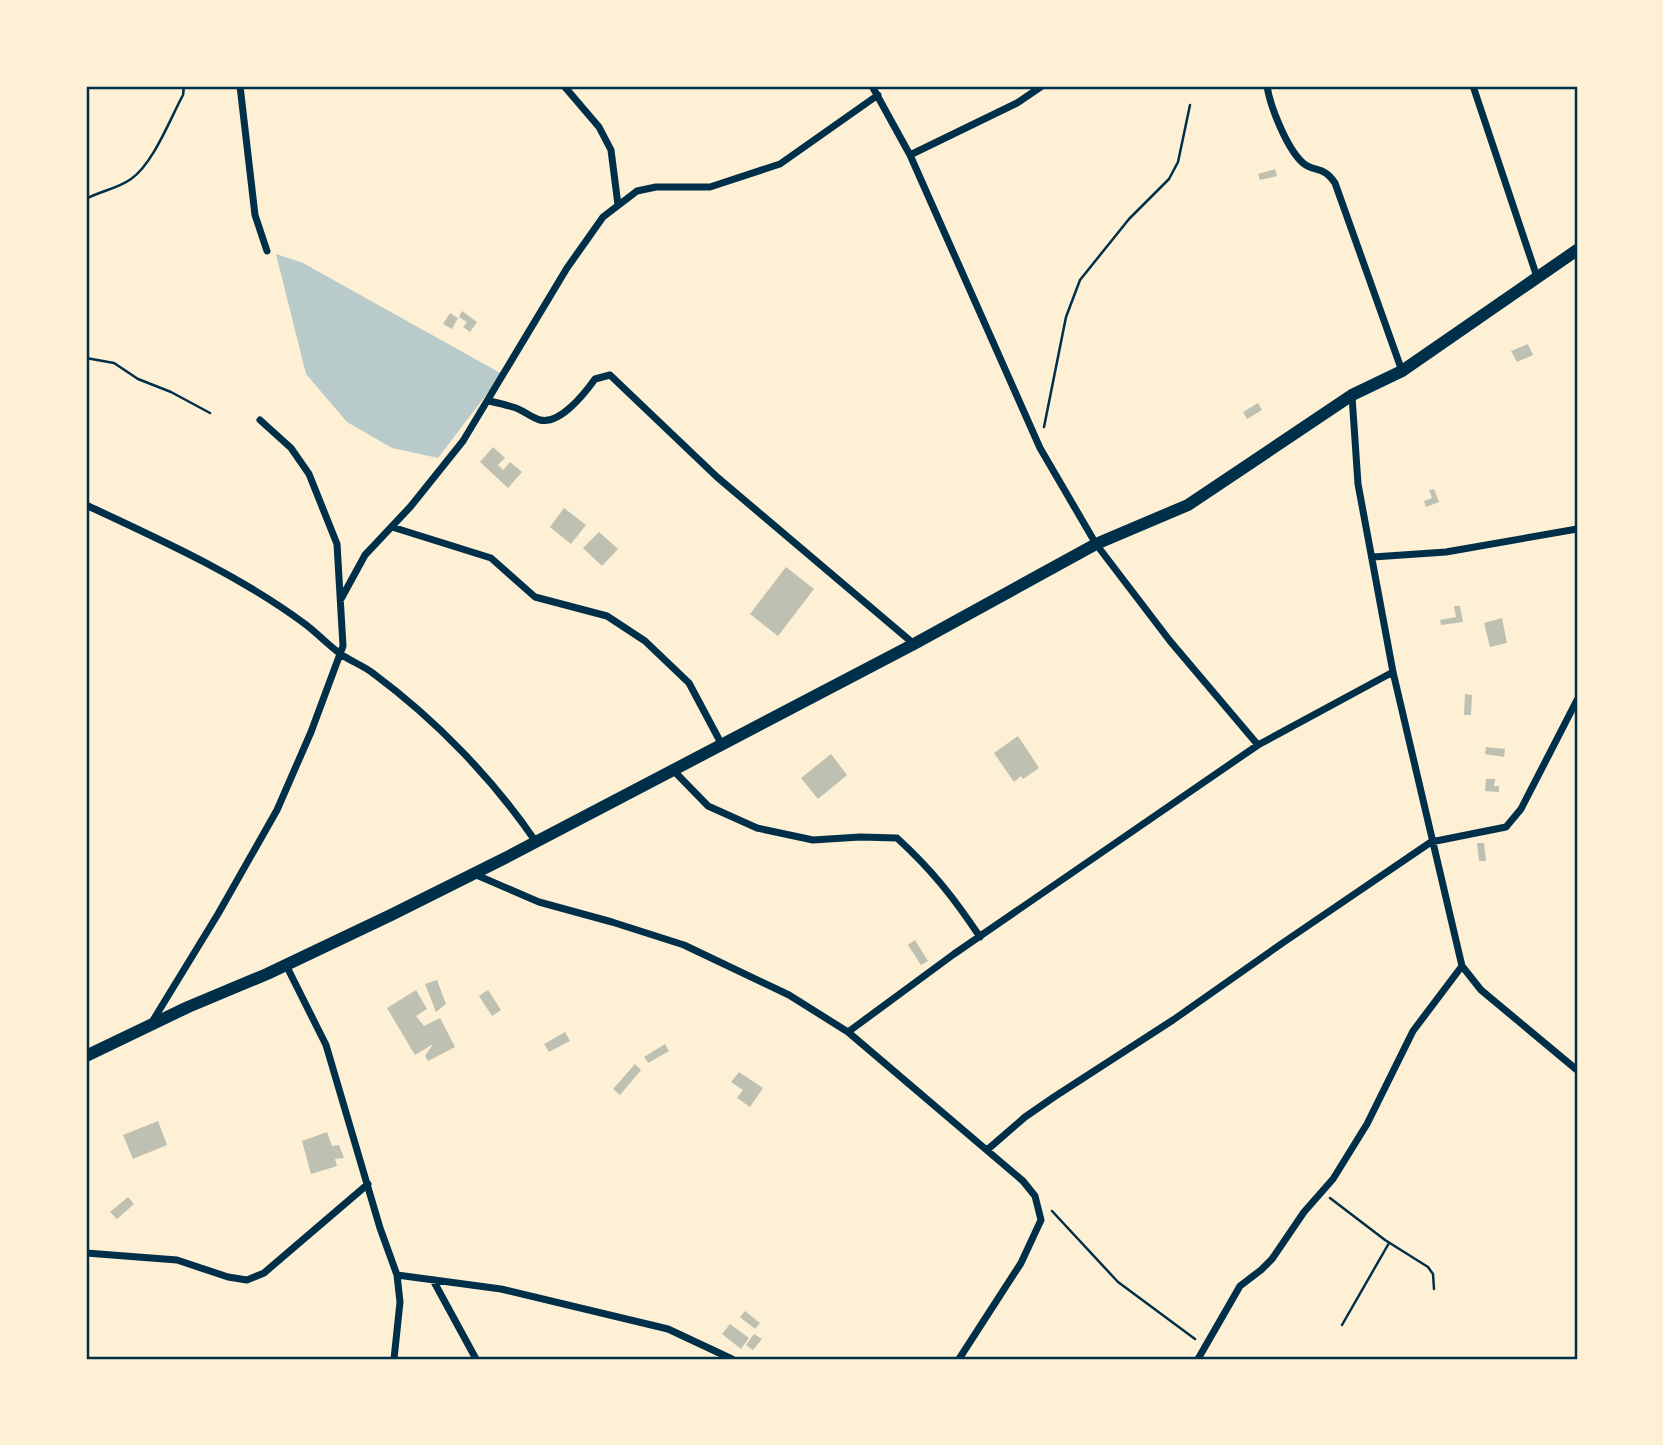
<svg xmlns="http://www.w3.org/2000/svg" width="1663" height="1445" font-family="Barlow,sans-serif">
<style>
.green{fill:#b9caca}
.building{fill:#bec0b2}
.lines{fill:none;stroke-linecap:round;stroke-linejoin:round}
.path{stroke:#003049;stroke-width:2.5}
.minor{stroke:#003049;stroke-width:7}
.secondary{stroke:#003049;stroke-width:12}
.neatline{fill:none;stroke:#003049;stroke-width:2.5}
</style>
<rect width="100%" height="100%" fill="#fdf0d5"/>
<path class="green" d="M 276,254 L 303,263 L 502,374 L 438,458 L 392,448 L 347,422 L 306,374 Z"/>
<path class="building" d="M 1275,169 L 1277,176 L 1260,180 L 1258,174 Z
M 462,311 L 477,322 L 470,332 L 463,327 L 467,322 L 459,317 Z
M 450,313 L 458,318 L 452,329 L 443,324 Z
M 1528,344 L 1533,355 L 1517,362 L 1511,351 Z
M 1258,403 L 1262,410 L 1247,419 L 1243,412 Z
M 493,447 L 505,458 L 498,465 L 503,470 L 510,462 L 522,472 L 508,488 L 480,462 Z
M 1434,489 L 1439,502 L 1426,507 L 1424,501 L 1432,498 L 1429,490 Z
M 564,508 L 586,525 L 571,544 L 550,527 Z
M 599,532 L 618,549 L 602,566 L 583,548 Z
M 786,567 L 814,589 L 778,636 L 750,614 Z
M 1454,606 L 1460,606 L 1463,622 L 1441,625 L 1440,620 L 1456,617 Z
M 1502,618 L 1507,643 L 1490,647 L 1484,623 Z
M 1465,694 L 1472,695 L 1471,715 L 1464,715 Z
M 1018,736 L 1039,768 L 1023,779 L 1021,776 L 1014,782 L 994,753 Z
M 1486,747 L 1505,749 L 1504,757 L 1485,754 Z
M 831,754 L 847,775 L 818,799 L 801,778 Z
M 1486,779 L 1495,779 L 1494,786 L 1499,786 L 1499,792 L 1485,791 Z
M 1477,843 L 1484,843 L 1486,861 L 1479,861 Z
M 915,940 L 928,961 L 921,965 L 908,945 Z
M 437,980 L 446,1004 L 436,1012 L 425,984 Z
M 416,990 L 427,1009 L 416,1016 L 424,1026 L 440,1018 L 455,1047 L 428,1061 L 425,1056 L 433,1044 L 415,1055 L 387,1008 Z
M 488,990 L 501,1010 L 492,1016 L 479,996 Z
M 565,1032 L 570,1041 L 549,1052 L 544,1044 Z
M 665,1044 L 669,1051 L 648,1063 L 644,1057 Z
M 635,1064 L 641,1070 L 620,1095 L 613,1089 Z
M 739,1072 L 763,1088 L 750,1107 L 737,1098 L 743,1090 L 731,1082 Z
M 158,1121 L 167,1145 L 133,1159 L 123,1135 Z
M 327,1132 L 332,1146 L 339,1145 L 344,1158 L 335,1159 L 337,1166 L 311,1174 L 302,1141 Z
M 128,1197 L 134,1204 L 117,1219 L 110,1212 Z
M 745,1311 L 760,1323 L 755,1329 L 740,1317 Z
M 730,1324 L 749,1338 L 741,1349 L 722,1334 Z
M 754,1334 L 762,1339 L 753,1350 L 746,1345 Z"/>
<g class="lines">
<path class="path" d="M 86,199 C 100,191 117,189 131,179 C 153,164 170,119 183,95 L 184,86
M 86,358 L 114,363 L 138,379 L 171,392 L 210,413
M 1044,427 L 1066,317 L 1080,280 L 1129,219 L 1169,179 L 1178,162 L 1190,105
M 1330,1198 L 1385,1240 L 1428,1267 L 1433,1274 L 1434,1289
M 1052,1211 L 1118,1282 L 1195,1339
M 1342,1325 L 1389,1243"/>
<path class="minor" d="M 240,86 L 255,215 L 267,251
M 564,86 L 599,127 L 611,150 L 618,205
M 872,86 L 910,155 L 1040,448 L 1096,544 L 1170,641 L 1258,745
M 1267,86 C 1270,106 1287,149 1303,163 C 1315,173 1323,165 1335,183 L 1402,371
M 1473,86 L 1537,277
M 910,155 L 1017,103 L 1042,86
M 1352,396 L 1358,484 L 1393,672 L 1462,966 L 1481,990 L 1577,1070
M 489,401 C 498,403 507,405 516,408 C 524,411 532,418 540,420 C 560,425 585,393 595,379 L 610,375 L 717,477 L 914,644
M 86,505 C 161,540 239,575 305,624 C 317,633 326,643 338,652 C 349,661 363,665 374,674 C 436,720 493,779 536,842
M 392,527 L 491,558 L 535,597 L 607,616 L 645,641 L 689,683 L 722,745
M 1373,557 L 1446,552 L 1577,529
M 341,599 L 365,555 L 411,506 L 463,441 L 567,268 L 603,217 L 637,191 L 656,187 L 710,187 L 780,164 L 878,95
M 673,770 L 708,806 L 757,828 L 813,840 L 860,837 L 897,838 C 932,870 954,898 980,937
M 474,874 L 539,902 L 612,922 L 684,945 L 789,995 L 848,1032 L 1023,1181 L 1035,1196 L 1041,1220 L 1021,1263 L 959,1359
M 286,965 L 326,1045 L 380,1228 L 397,1275 L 400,1302 L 394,1359
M 152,1022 L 218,914 L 277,810 L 311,732 L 343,646 L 337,544 L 309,474 L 291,448 L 260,420
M 848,1032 L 954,954 L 1258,745 L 1393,672
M 987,1150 L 1025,1117 L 1054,1097 L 1173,1020 L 1284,942 L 1431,842 L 1506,827 L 1521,809 L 1577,700
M 86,1253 L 177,1260 L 228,1277 L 247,1280 L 264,1273 L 368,1184
M 397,1275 L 501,1289 L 668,1329 L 732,1359
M 433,1280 L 476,1359
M 1198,1359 L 1240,1286 L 1261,1270 L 1272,1259 L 1304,1212 L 1333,1179 L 1367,1124 L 1413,1031 L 1462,966"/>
<path class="secondary" d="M 86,1056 L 188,1007 L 267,974 L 391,915 L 509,856 L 914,644 L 1096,544 L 1188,505 L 1352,395 L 1402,371 L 1577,250"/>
</g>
<rect width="1663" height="1445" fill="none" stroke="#fdf0d5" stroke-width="175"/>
<rect x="88" y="88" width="1488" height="1270" class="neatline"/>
</svg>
